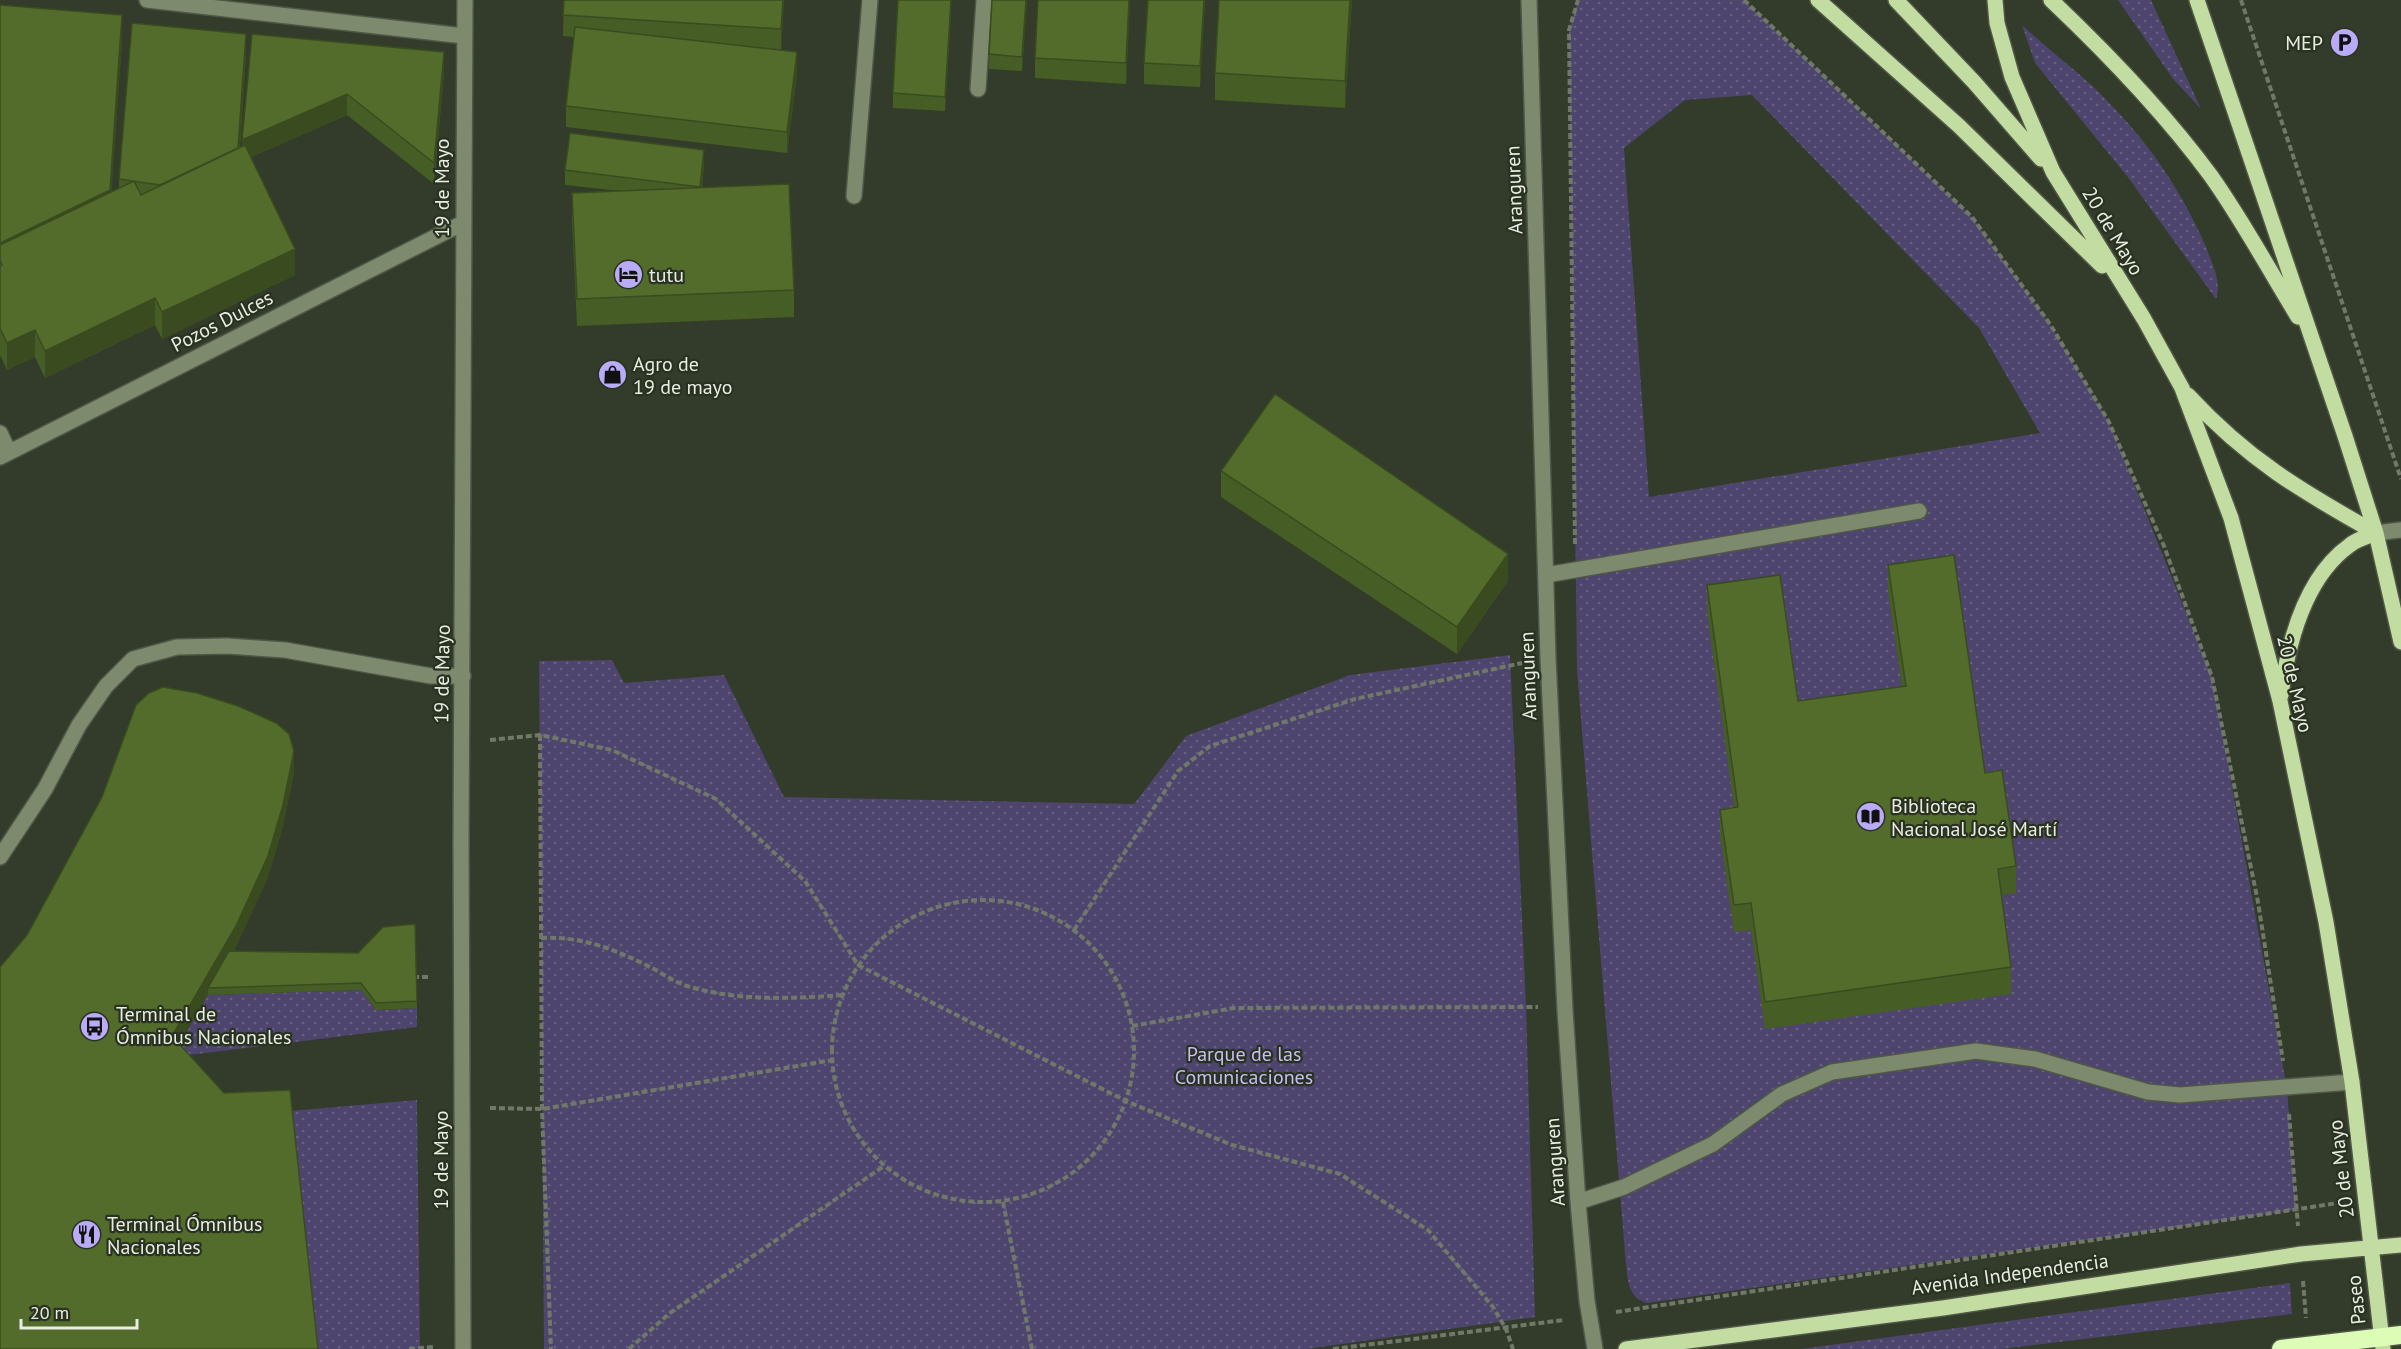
<svg xmlns="http://www.w3.org/2000/svg" width="2401" height="1349" font-family="'PT Sans',sans-serif">
<style>
.grass{fill:url(#grass-dots);fill-rule:evenodd}
.lines{fill:none;stroke-linecap:round;stroke-linejoin:round}
.minor-casing{stroke:#505747;stroke-width:18}
.major-casing{stroke:#505747;stroke-width:18}
.highway-casing{stroke:#505747;stroke-width:21}
.path{stroke:#717869;stroke-width:4;stroke-dasharray:6 3;stroke-linecap:butt}
.minor{stroke:#7d8a6e;stroke-width:15}
.major{stroke:#c2dca2;stroke-width:15}
.highway{stroke:#ddfcb6;stroke-width:18}
.wall{fill:#475d26}
.shaded-wall{fill:#3a4c1f}
.building{fill:#536c2c;stroke:#3a4c1f;stroke-width:1.5}
.labels{text-anchor:middle;dominant-baseline:central;stroke-width:4.5;stroke-linejoin:round;paint-order:stroke}
.poi-label{font-size:20px;fill:#e8ede2;stroke:#293120;text-anchor:start}
.street-label{font-size:20px;fill:#e8ede2;stroke:#293120}
.park-label{font-size:20px;fill:#c7bef4;stroke:#293120}
</style>
<defs>
<pattern id="grass-dots" width="8" height="8" patternUnits="userSpaceOnUse" patternTransform="scale(1.5)"><rect width="8" height="8" fill="#4d456d"/><path d="M2 2h.1M6 6h.1" fill="none" stroke="#676082" stroke-width="1.8" stroke-linecap="round"/></pattern>
</defs>
<rect width="100%" height="100%" fill="#333b2a"/>
<path class="grass" d="M 1578,0 L 1744,0 L 1972,217 L 2050,324 L 2109,422 L 2212,677 L 2287,1089 L 2296,1210 L 1647,1303 C 1628,1298 1628,1280 1626,1265 L 1577,670 L 1569,30 ZM 1752,95 L 1979,328 L 2040,433 L 1649,497 L 1624,148 L 1685,100 Z
M 2118,0 L 2151,0 L 2201,109 L 2174,80 Z
M 2022,25 C 2050,52 2084,75 2110,104 C 2151,145 2183,194 2206,247 C 2212,263 2222,283 2216,299 L 2127,176 L 2035,63 Z
M 1510,655 L 1526,1006 L 1535,1317 L 1306,1349 L 544,1349 L 539,661 L 612,660 L 624,683 L 724,675 L 784,797 L 1134,804 L 1186,736 L 1350,675 Z
M 361,990 L 376,1010 L 417,1008 L 417,1027 L 172,1057 L 208,995 Z
M 417,1100 L 420,1349 L 316,1349 L 290,1111 Z
M 2290,1283 L 2292,1314 L 2001,1349 L 1801,1349 Z"/>
<g class="lines">
<defs>
<path id="minor" d="M 147,0 L 464,36
M 1529,0 L 1548,658 L 1565,1010 L 1578,1202 L 1587,1301 L 1595,1349
M 978,89 L 984,0
M 854,196 L 870,0
M 0,433 L 9,452
M 0,457 L 463,223
M 2376,533 L 2401,530
M 1546,575 L 1919,511
M 0,857 L 45,789 L 79,725 L 106,686 L 133,659 L 177,647 L 227,646 L 285,650 L 431,676 L 463,676
M 1578,1202 L 1624,1187 L 1713,1144 L 1782,1094 L 1832,1072 L 1976,1051 L 2035,1059 L 2148,1092 L 2180,1095 L 2352,1082
M 463,1349 L 461,842 L 465,0"/>
<path id="major" d="M 1818,0 L 1959,126 L 2102,266
M 1896,0 L 1974,82 L 2041,159
M 1995,0 L 1997,23 L 2012,77 L 2053,172 L 2144,319 L 2182,388 L 2231,518 L 2280,701 L 2326,922 L 2352,1082 L 2383,1349
M 2051,0 C 2109,55 2164,112 2211,176 C 2243,221 2269,270 2298,317
M 2197,0 L 2345,436 L 2376,533 L 2401,642
M 2188,395 C 2247,459 2301,491 2376,533
M 2281,695 C 2288,643 2305,577 2350,545 C 2357,539 2367,537 2376,533
M 1626,1349 L 1943,1308 L 2301,1254 L 2401,1245"/>
<path id="highway" d="M 2281,1349 L 2401,1335"/>
</defs>
<use href="#minor" class="minor-casing"/>
<use href="#major" class="major-casing"/>
<use href="#highway" class="highway-casing"/>
<path class="path" d="M 1744,0 L 1972,217 L 2050,324 L 2109,422 L 2164,546 L 2212,677 L 2258,902 L 2283,1061
M 2241,0 L 2401,479
M 1575,544 L 1569,30 L 1578,0
M 540,735 L 542,1109 L 551,1349
M 490,740 L 540,735 L 612,750 L 716,799 L 805,881 L 858,965 L 1126,1101 L 1232,1145 L 1340,1174 L 1428,1230 L 1493,1307 L 1506,1329 L 1513,1349
M832 1051a151 151 0 1 1 302 0a151 151 0 1 1-302 0Z
M 1074,930 L 1178,771 L 1210,746 L 1355,699 L 1522,663
M 541,938 C 582,936 614,949 650,967 C 662,973 674,982 687,986 C 737,1001 790,999 842,995
M 413,977 L 430,977
M 1132,1026 L 1234,1008 L 1538,1007
M 490,1108 L 542,1109 L 832,1060
M 2289,1114 L 2298,1226
M 1003,1202 L 1032,1349
M 2303,1281 L 2306,1318
M 1616,1312 L 2338,1203
M 409,1349 L 433,1347
M 629,1349 L 670,1313 L 884,1166
M 1333,1349 L 1564,1320"/>
<use href="#minor" class="minor"/>
<use href="#major" class="major"/>
<use href="#highway" class="highway"/>
</g>
<path class="wall" d="M 564,0 L 784,0 L 781,50 L 767,49 L 797,73 L 787,153 L 566,127 L 566,106 L 574,37 L 563,36 Z
M 992,0 L 1027,0 L 1022,71 L 989,69 Z
M 1038,0 L 1130,0 L 1126,84 L 1035,78 L 1035,58 Z
M 1148,0 L 1205,0 L 1200,87 L 1144,84 L 1144,63 Z
M 1219,0 L 1352,0 L 1345,108 L 1215,100 L 1215,73 Z
M 0,5 L 122,41 L 111,192 L 119,189 L 119,179 L 246,55 L 240,147 L 242,146 L 252,34 L 444,73 L 434,184 L 347,115 L 251,157 L 295,275 L 162,339 L 155,325 L 45,378 L 35,357 L 7,370 L 0,355 Z
M 951,13 L 945,111 L 893,108 L 893,93 Z
M 704,164 L 702,188 L 794,290 L 794,317 L 577,326 L 572,220 L 572,193 L 620,191 L 565,185 L 565,170 Z
M 1221,471 L 1508,581 L 1457,654 L 1221,497 Z
M 1888,565 L 1985,773 L 2016,866 L 2016,893 L 2001,895 L 2011,967 L 2011,994 L 1765,1029 L 1751,930 L 1734,932 L 1720,836 L 1720,810 L 1734,807 L 1707,612 L 1707,585 L 1798,701 L 1902,687 L 1888,592 Z
M 294,772 L 283,826 L 268,877 L 234,951 L 358,953 L 415,924 L 417,1008 L 376,1010 L 361,990 L 208,995 L 0,1349 Z"/>
<path class="shaded-wall" d="M 783,0 L 784,0 L 781,50 L 781,29 Z
M 951,0 L 951,13 L 945,111 L 945,97 Z
M 1026,0 L 1027,0 L 1022,71 L 1022,57 Z
M 1129,0 L 1130,0 L 1126,84 L 1126,63 Z
M 1204,0 L 1205,0 L 1200,87 L 1200,66 Z
M 1350,0 L 1352,0 L 1345,108 L 1345,81 Z
M 122,15 L 122,41 L 110,217 L 2,265 L 0,260 L 0,243 Z
M 246,34 L 246,55 L 238,171 L 238,151 Z
M 444,52 L 444,73 L 434,184 L 434,163 Z
M 797,52 L 797,73 L 787,153 L 787,132 Z
M 347,94 L 347,115 L 242,161 L 242,140 Z
M 704,150 L 704,164 L 700,201 L 700,187 Z
M 295,249 L 295,275 L 162,339 L 162,312 Z
M 155,298 L 155,325 L 45,378 L 45,351 Z
M 35,330 L 35,357 L 7,370 L 7,343 Z
M 1508,554 L 1508,581 L 1457,654 L 1457,627 Z
M 294,751 L 294,772 L 283,826 L 268,877 L 236,947 L 212,988 L 208,988 L 208,995 L 172,1057 L 172,1036 Z"/>
<path class="building" d="M 564,0 L 783,0 L 781,29 L 563,15 Z
M 898,0 L 951,0 L 945,97 L 893,93 Z
M 992,0 L 1026,0 L 1022,57 L 989,54 Z
M 1038,0 L 1129,0 L 1126,63 L 1035,58 Z
M 1148,0 L 1204,0 L 1200,66 L 1144,63 Z
M 1219,0 L 1350,0 L 1345,81 L 1215,73 Z
M 0,5 L 122,15 L 110,190 L 0,243 Z
M 132,23 L 246,34 L 238,148 L 160,185 L 119,179 Z
M 575,27 L 797,52 L 787,132 L 566,106 Z
M 252,34 L 444,52 L 434,163 L 347,94 L 242,140 Z
M 570,133 L 704,150 L 700,187 L 565,170 Z
M 245,145 L 295,249 L 162,312 L 155,298 L 45,351 L 35,330 L 7,343 L 0,328 L 0,266 L 2,265 L 0,260 L 0,245 L 134,181 L 141,195 Z
M 789,184 L 794,290 L 577,299 L 572,193 Z
M 1275,394 L 1508,554 L 1457,627 L 1221,471 Z
M 1954,555 L 1985,773 L 2002,770 L 2016,866 L 1998,869 L 2011,967 L 1765,1002 L 1751,903 L 1734,905 L 1720,810 L 1738,807 L 1707,585 L 1780,575 L 1798,701 L 1906,686 L 1888,565 Z
M 163,687 L 197,693 L 238,706 L 276,723 L 289,734 L 294,751 L 283,805 L 268,856 L 236,926 L 172,1036 L 224,1093 L 290,1090 L 318,1349 L 0,1349 L 0,967 L 27,935 L 102,797 L 136,705 L 149,693 Z
M 415,924 L 417,1001 L 376,1003 L 361,983 L 208,988 L 229,951 L 358,953 L 383,927 Z"/>
<defs>
<symbol id="parking-disc" viewBox="-11 -11 22 22"><circle r="9.5" fill="#b9abf7" stroke="#293120"/><path d="M-3.5-5.5H1a3.5 3.5 0 0 1 0 7H-1V5.5H-3.5ZM-1-3.4V-.6H.8a1.4 1.4 0 0 0 0-2.8Z" fill="#111"/></symbol>
<symbol id="hotel-disc" viewBox="-11 -11 22 22"><circle r="9.5" fill="#b9abf7" stroke="#293120"/><path d="M-6-4.5h1.5V1H6V5H4.5V3h-9V5H-6ZM-4 0a1.8 1.8 0 1 1 3.6 0ZM.5 0V-2.5h3Q6-2.5 6 0Z" fill="#111"/></symbol>
<symbol id="shop-disc" viewBox="-11 -11 22 22"><circle r="9.5" fill="#b9abf7" stroke="#293120"/><path d="M-5-2.5h2.3a2.7 3.5 0 0 1 5.4 0H5L5.5 6h-11ZM-1.5-2.5h3a1.5 2.3 0 0 0-3 0Z" fill="#111"/></symbol>
<symbol id="library-disc" viewBox="-11 -11 22 22"><circle r="9.5" fill="#b9abf7" stroke="#293120"/><path d="M-6-4Q-3-5.5-.7-3.5V5Q-3 3-6 4ZM6-4Q3-5.5 .7-3.5V5Q3 3 6 4Z" fill="#111"/></symbol>
<symbol id="bus-disc" viewBox="-11 -11 22 22"><circle r="9.5" fill="#b9abf7" stroke="#293120"/><path d="M-5-6H5V4H4V6H2V4H-2V6H-4V4H-5ZM-3.5-4V0h7V-4ZM-3.5 1.2v1.5H-2V1.2ZM2 1.2v1.5H3.5V1.2Z" fill="#111"/></symbol>
<symbol id="restaurant-disc" viewBox="-11 -11 22 22"><circle r="9.5" fill="#b9abf7" stroke="#293120"/><path d="M-5-6h1v4h1v-4h1v4h1v-4h1v5L-1.5 .5V6h-2V.5L-5-1ZM5-6V6H3V1.5H1.5Q1.5-4 5-6Z" fill="#111"/></symbol>
</defs>
<g fill-rule="evenodd">
<use href="#parking-disc" x="2328" y="26" width="33" height="33"/>
<use href="#hotel-disc" x="612" y="258" width="33" height="33"/>
<use href="#shop-disc" x="596" y="358" width="33" height="33"/>
<use href="#library-disc" x="1854" y="800" width="33" height="33"/>
<use href="#bus-disc" x="78" y="1010" width="33" height="33"/>
<use href="#restaurant-disc" x="70" y="1218" width="33" height="33"/>
</g>
<g class="labels">
<g class="poi-label">
<text x="2323" y="43" text-anchor="end">MEP</text>
<text x="649" y="275">tutu</text>
<text x="633" y="364">Agro de<tspan x="633" dy="23">19 de mayo</tspan></text>
<text x="1891" y="806">Biblioteca<tspan x="1891" dy="23">Nacional José Martí</tspan></text>
<text x="116" y="1014">Terminal de<tspan x="116" dy="23">Ómnibus Nacionales</tspan></text>
<text x="107" y="1224">Terminal Ómnibus<tspan x="107" dy="23">Nacionales</tspan></text>
</g>
<g class="street-label">
<text transform="translate(442 188) rotate(-90)">19 de Mayo</text>
<text transform="translate(1514 190) rotate(-92)">Aranguren</text>
<text transform="translate(2113 231) rotate(59)">20 de Mayo</text>
<text transform="translate(222 321) rotate(-27)">Pozos Dulces</text>
<text transform="translate(442 674) rotate(-89)">19 de Mayo</text>
<text transform="translate(1528 676) rotate(-92)">Aranguren</text>
<text transform="translate(2295 684) rotate(77)">20 de Mayo</text>
<text transform="translate(441 1160) rotate(-90)">19 de Mayo</text>
<text transform="translate(1555 1162) rotate(-94)">Aranguren</text>
<text transform="translate(2341 1169) rotate(-97)">20 de Mayo</text>
<text transform="translate(2010 1274) rotate(-8)">Avenida Independencia</text>
<text transform="translate(2356 1300) rotate(-96)">Paseo</text>
</g>
<g class="park-label">
<text x="1244" y="1054">Parque de las<tspan x="1244" dy="23">Comunicaciones</tspan></text>
</g>
</g>
<path d="M21 1319v9h116v-9" fill="none" stroke="#e8ede2" stroke-width="3"/>
<text x="30" y="1319" font-size="18" fill="#e8ede2" stroke="#293120" stroke-width="4.5" paint-order="stroke">20 m</text>
</svg>
